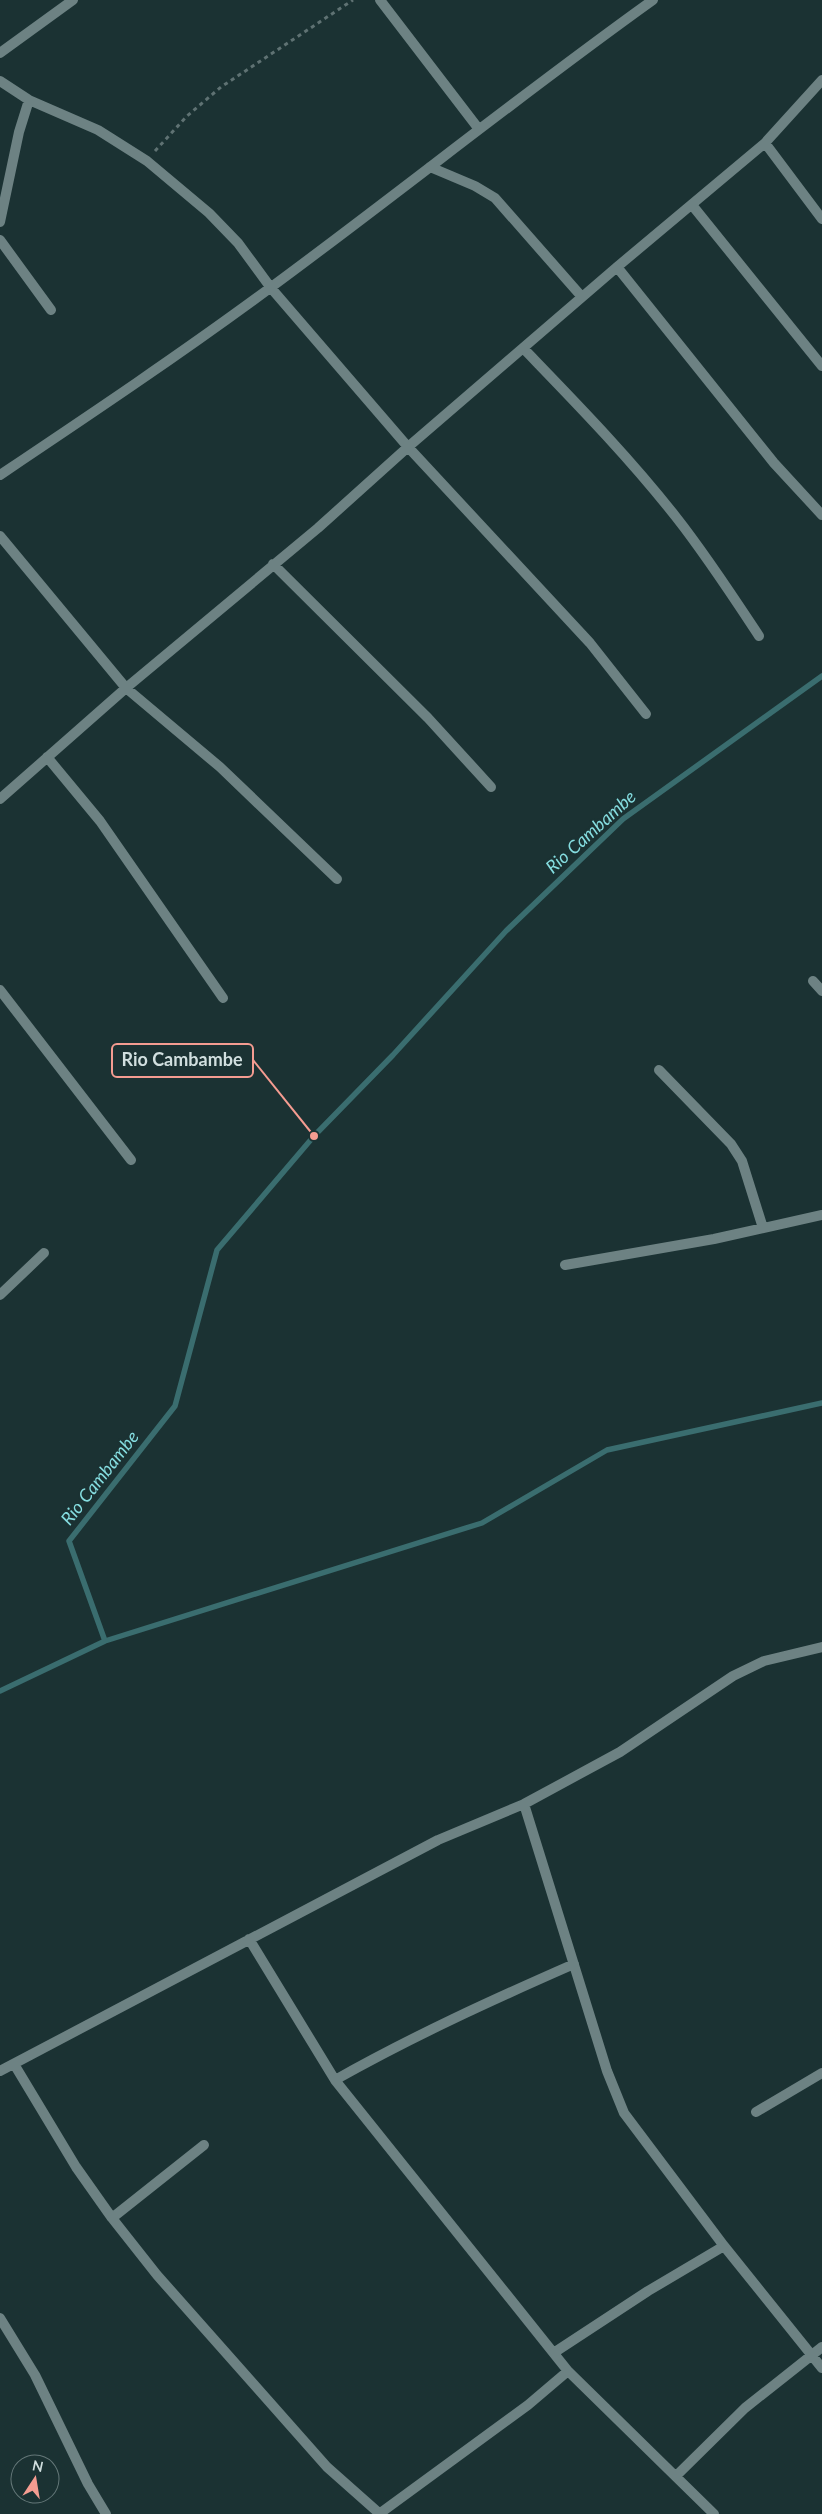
<svg xmlns="http://www.w3.org/2000/svg" width="822" height="2514" viewBox="0 0 822 2514" font-family="Lato,sans-serif">
  <rect width="100%" height="100%" fill="#1b3233"/>
  <g fill="none" stroke-linecap="round" stroke-linejoin="round">
    <path stroke="#3a6d6f" stroke-width="5.5" d="M105 1641 482 1523 607 1450 822 1403
      M0 1691 105 1641 69 1541 175 1406 217 1250 314 1136 393 1055 506 931 623 819 822 676"/>
    <path stroke="#5f7273" stroke-width="3" stroke-dasharray="4 4" stroke-linecap="butt" d="M155 151 187 116 221 87 353 0"/>
    <path stroke="#6d8283" stroke-width="10" d="M380 0 478 128
      M0 53 73 0
      M0 81 29 100 98 130 147 161 209 213 238 243 271 288 408 447 590 643 646 714
      M765 143 822 219
      M430 167 475 186 495 198 582 297
      M692 205 822 366
      M0 222 19 132 29 100
      M0 240 51 310
      M617 267 774 463 822 515
      M524 349C576 403 629 457 676 517 706 555 732 595 759 636
      M0 475C91 414 182 353 270 288 399 193 523 93 653 0
      M0 536 126 688 220 767 337 879
      M273 564 428 718 491 787
      M47 757 100 821 223 998
      M0 799 126 688 318 528 408 447 617 267 765 143 822 80
      M813 981 822 991
      M0 990 131 1160
      M659 1070 731 1144 742 1161 763 1228
      M565 1265 714 1239 822 1215
      M0 1295 44 1253
      M524 1804 607 2071 624 2113 724 2246 822 2368
      M249 1939 335 2080 568 2371 714 2514
      M14 2064 76 2167 112 2218 157 2275 327 2467 380 2514
      M0 2071 438 1840 524 1804 620 1752 733 1676 764 1661 822 1647
      M335 2080C413 2036 492 2000 574 1964
      M756 2112 822 2073
      M112 2218 204 2145
      M0 2318 35 2375 88 2484 106 2514
      M555 2352 648 2291 724 2246
      M676 2476 745 2408 822 2347
      M379 2514 528 2405 568 2371"/>
  </g>
  <g text-anchor="middle" stroke-width="4" stroke-linejoin="round" paint-order="stroke">
    <g font-size="18" font-style="italic" fill="#85dde0" stroke="#1b3233">
      <text transform="translate(591 832) rotate(-42)" y="6">Rio Cambambe</text>
      <text transform="translate(100 1478) rotate(-52)" y="6">Rio Cambambe</text>
    </g>
  </g>
  <path fill="none" stroke="#f59c91" stroke-width="2" d="M314 1136L253 1060"/>
  <circle fill="#f59c91" stroke="#1b3233" stroke-width="2" cx="314" cy="1136" r="5"/>
  <rect fill="#1b3233" stroke="#f59c91" stroke-width="2" x="112" y="1044" width="141" height="33" rx="5"/>
  <g font-size="18" text-anchor="middle" font-weight="bold" fill="#d1dfdf">
    <text x="182" y="1066">Rio Cambambe</text>
  </g>
  <g transform="translate(35 2479) rotate(12)"><circle r="24" fill="#1b3233" stroke="#647778"/>
  <path d="M0-4L9 19L0 12L-9 19Z" fill="#f59c91"/>
  <text y="-8" font-size="14" font-weight="bold" text-anchor="middle" fill="#d1dfdf">N</text>
  </g>
</svg>
